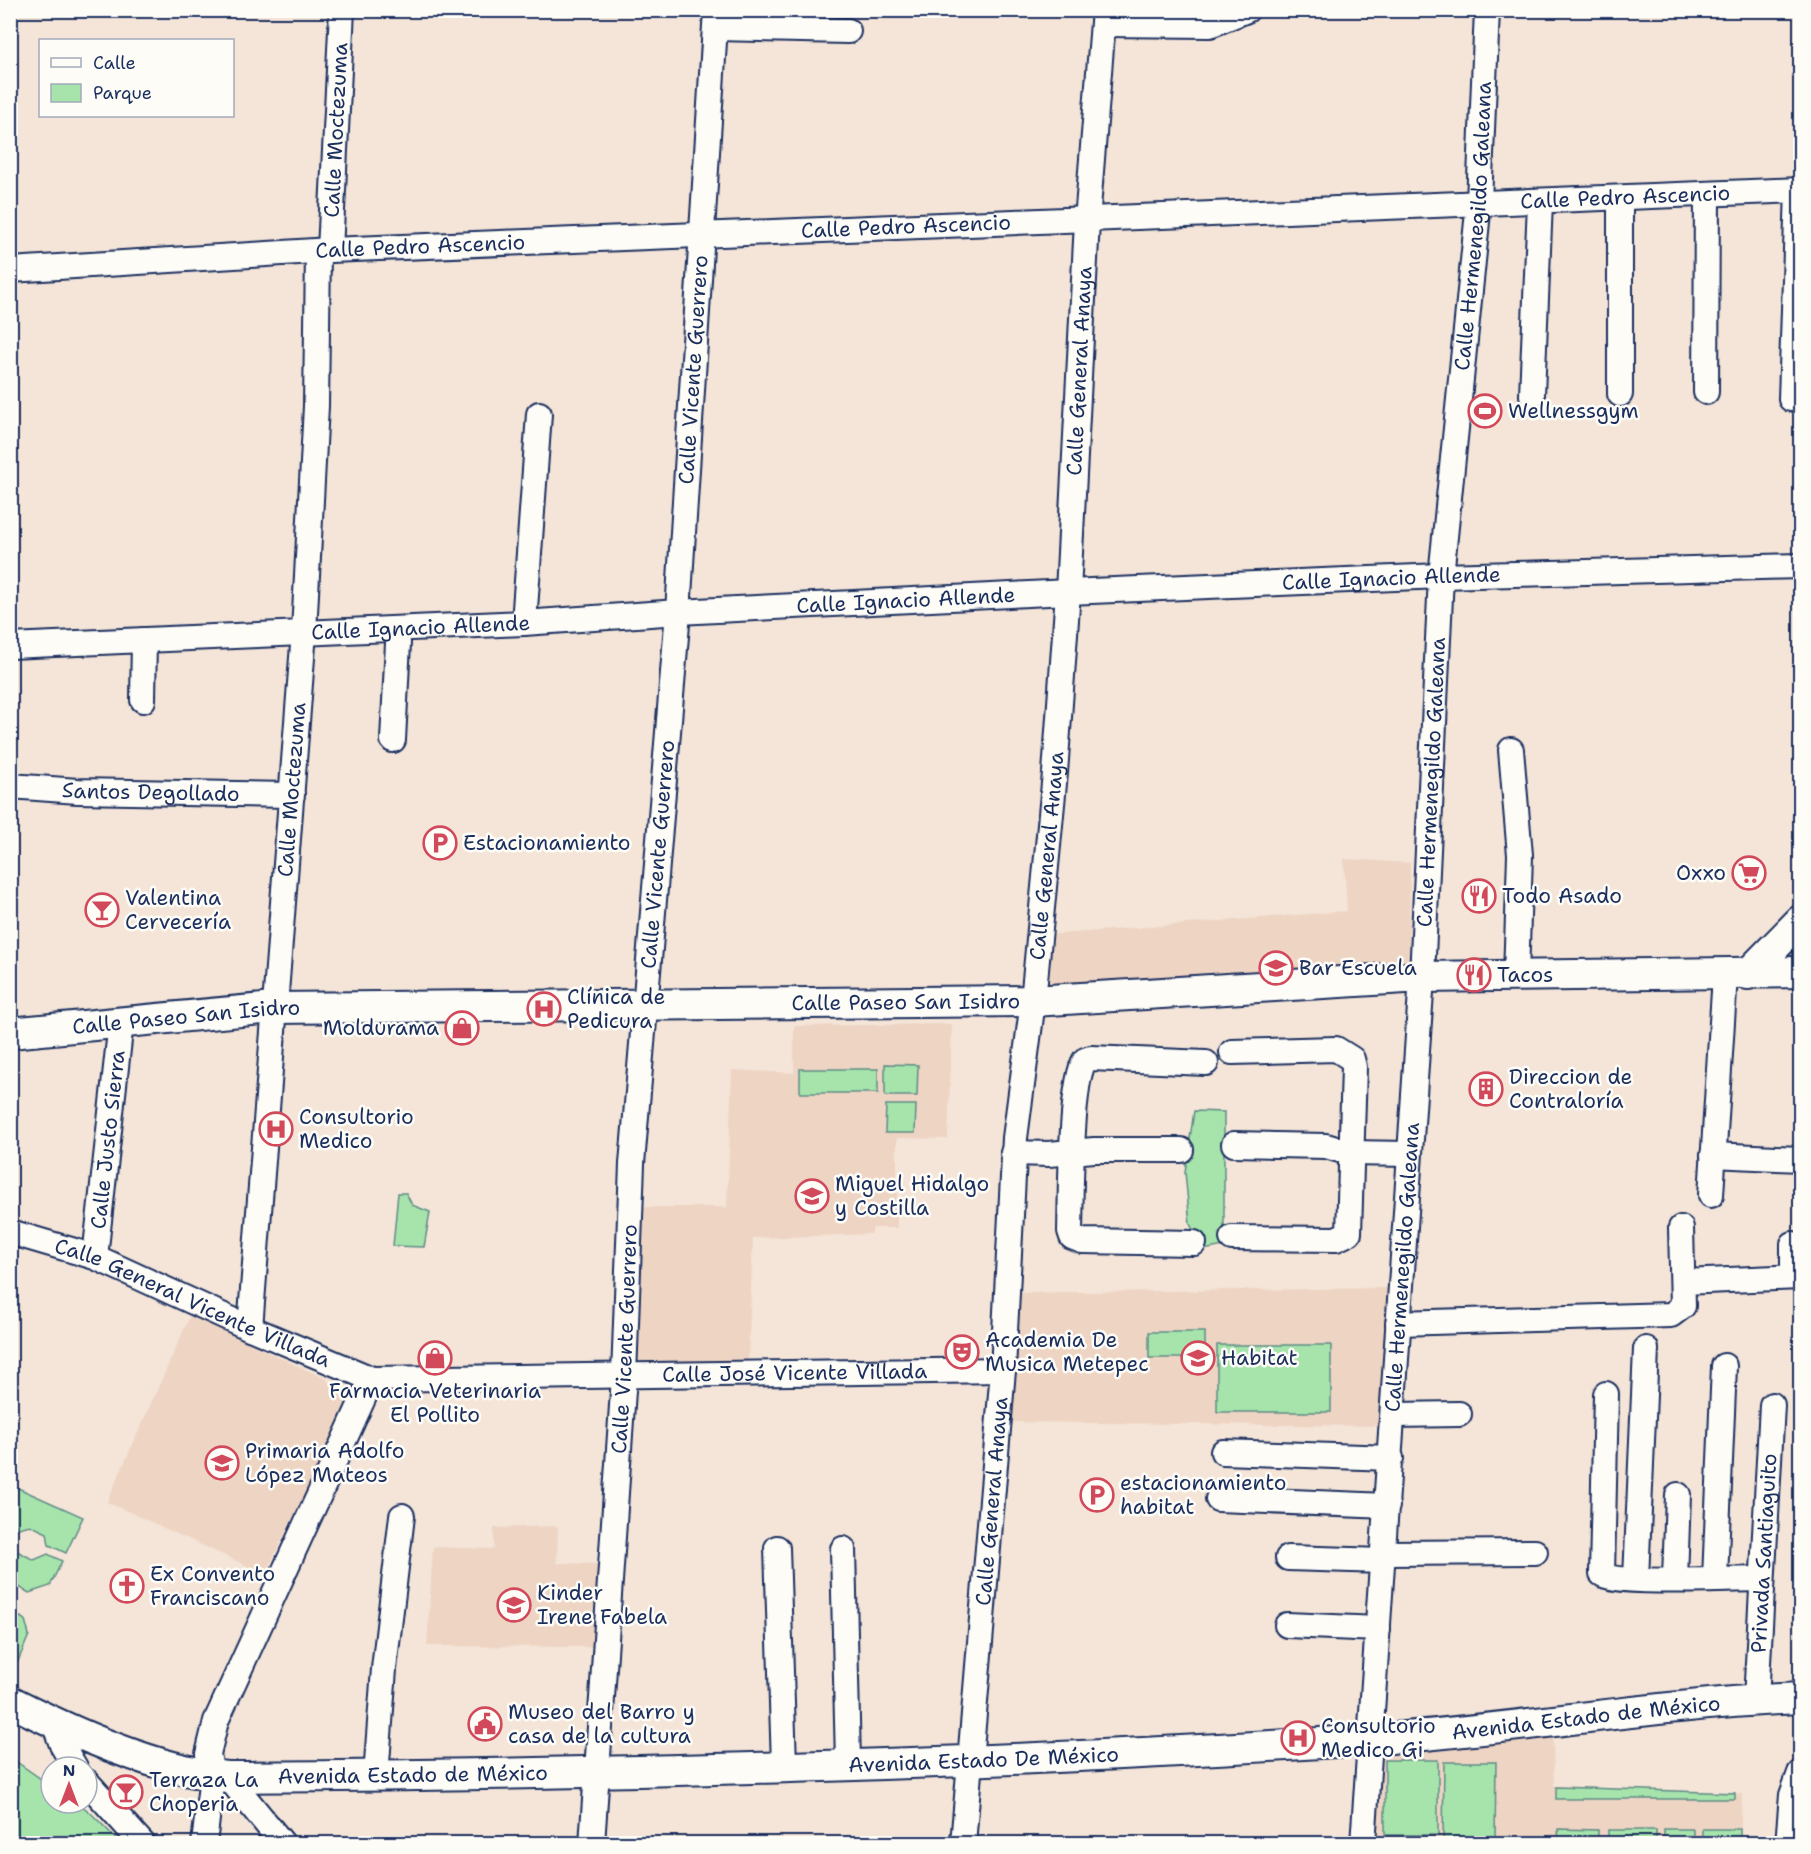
<svg xmlns="http://www.w3.org/2000/svg" width="1811" height="1854" viewBox="0 0 1811 1854" font-family="'Shantell Sans',sans-serif">
  <rect width="100%" height="100%" fill="#f4e5d8"/>
  <filter id="ink" filterUnits="userSpaceOnUse"><feTurbulence type="fractalNoise" baseFrequency=".0167" numOctaves="2"/><feDisplacementMap in="SourceGraphic" scale="12" xChannelSelector="R" yChannelSelector="G"/><feConvolveMatrix kernelMatrix="1 2 1 2 8 2 1 2 1" color-interpolation-filters="sRGB"/></filter>
  <g filter="url(#ink)">
    <path fill="#eed4c3" d="M1344 859 1410 863 1409 969 1044 991 1048 935 1347 911Z
      M952 1024 948 1139 897 1138V1228H872V1234L753 1238 748 1365 634 1364 640 1207H727L732 1070 794 1073V1026Z
      M1388 1288 1384 1426 1007 1422 1015 1293Z
      M190 1316 326 1379 349 1404 265 1574 107 1502Z
      M558 1526 557 1563 599 1564 597 1647 427 1646 433 1547 494 1549V1528Z
      M1553 1733 1554 1786 1742 1794 1740 1843 1375 1844 1380 1751Z"/>
    <path fill="#a6e4ac" stroke="#608a85" stroke-width="1.5" d="M885 1064 918 1065 917 1096H885Z
      M800 1069H878V1093H800Z
      M886 1105H916L915 1133H885Z
      M1194 1111 1224 1112V1246L1204 1250 1190 1224 1185 1172Z
      M398 1193H406L412 1205 430 1212 424 1247 393 1246Z
      M1149 1332H1205V1358H1149Z
      M1217 1345H1331V1412H1217Z
      M18 1488 83 1517 66 1553 49 1545 47 1533 30 1525 19 1528 11 1523V1490Z
      M11 1535 16 1538 17 1551 34 1560 48 1554 62 1561 50 1586 29 1593 11 1582Z
      M11 1611 25 1620 29 1635 16 1666 11 1663Z
      M11 1758 51 1786V1803C59 1803 68 1802 75 1803 89 1806 108 1834 122 1843H11Z
      M1385 1760H1438V1835H1385Z
      M1444 1762H1496L1495 1840 1443 1839Z
      M1556 1787 1735 1793V1799H1556Z
      M1558 1829 1598 1830V1843H1559Z
      M1664 1829H1693V1843H1664Z
      M1702 1829H1740V1843H1702Z
      M1608 1830H1656V1843H1608Z"/>
    <g fill="none" stroke-linecap="round" stroke-linejoin="round">
      <g stroke="#1b2f5e" stroke-width="28">
        <g id="minor">
          <path d="M1103 24 1210 25 1247 10"/>
          <path d="M715 28 848 31"/>
          <path id="s1" d="M330 250 342 10"/>
          <path id="s2" d="M10 270 330 250 1800 190"/>
          <path d="M1706 392 1707 194"/>
          <path d="M1620 394V198"/>
          <path d="M1532 395 1540 202"/>
          <path d="M1791 399 1798 190"/>
          <path d="M524 623 539 414"/>
          <path id="s3" d="M10 646 524 623 678 612 1068 592 1441 576 1800 566"/>
          <path d="M143 700 144 640"/>
          <path d="M393 740 398 643"/>
          <path d="M1511 750 1520 855 1516 976"/>
          <path id="s4" d="M10 786 78 791 292 795"/>
          <path d="M1232 1052 1336 1049 1352 1059 1354 1067 1349 1233 1336 1239 1232 1238"/>
          <path d="M1234 1144 1326 1146 1350 1153 1408 1154"/>
          <path d="M1013 1153 1049 1154 1094 1150H1181"/>
          <path d="M1713 1155 1800 1159"/>
          <path d="M1711 1195 1725 975"/>
          <path id="s5" d="M10 1232 95 1257 250 1328 372 1379 1003 1370"/>
          <path d="M1194 1243 1082 1241 1072 1237 1070 1231C1071 1198 1070 1083 1085 1060L1091 1058 1206 1063"/>
          <path id="s6" d="M95 1257 121 1022"/>
          <path d="M1793 1277V1244"/>
          <path d="M1683 1282 1800 1277"/>
          <path d="M1398 1323 1671 1315 1683 1306 1681 1228"/>
          <path id="s7" d="M250 1328 304 632 316 406 318 251"/>
          <path d="M1606 1394 1602 1574C1616 1585 1736 1579 1762 1579"/>
          <path d="M1394 1415 1459 1414"/>
          <path d="M1223 1452 1391 1458"/>
          <path d="M1218 1499 1387 1506"/>
          <path d="M777 1548 784 1765"/>
          <path d="M843 1549 848 1763"/>
          <path d="M1384 1553 1535 1552"/>
          <path d="M1288 1558 1383 1561"/>
          <path d="M1636 1579 1646 1349"/>
          <path d="M1675 1579 1678 1495"/>
          <path d="M1715 1579 1724 1366"/>
          <path d="M1287 1625 1378 1629"/>
          <path id="s8" d="M1756 1700 1772 1405"/>
          <path d="M54 1723 62 1745 75 1767"/>
          <path d="M376 1776 384 1669 402 1516"/>
          <path d="M228 1777 283 1844"/>
          <path d="M87 1782 143 1844"/>
          <path d="M204 1844 212 1776 208 1754 216 1721 372 1379"/>
          <path id="s9" d="M592 1844 624 1376 632 1164 678 612 716 10"/>
          <path id="s10" d="M963 1844 1003 1370 1015 1138 1033 1001 1055 773 1068 592 1087 221 1104 10"/>
          <path id="s11" d="M1363 1844 1422 977 1441 576 1479 202 1487 10"/>
          <path d="M1788 1844 1792 1795 1800 1773"/>
        </g>
      </g>
      <g stroke="#1b2f5e" stroke-width="34">
        <g id="major">
          <path d="M1748 974 1800 921"/>
          <path id="s12" d="M10 1033 273 1008 1033 1001 1422 977 1800 972"/>
          <path id="s13" d="M10 1701C73 1733 158 1771 228 1777 608 1774 988 1765 1367 1740 1512 1730 1656 1704 1800 1698"/>
        </g>
      </g>
      <use href="#minor" stroke="#fdfcf7" stroke-width="24"/>
      <use href="#major" stroke="#fdfcf7" stroke-width="30"/>
    </g>
  </g>
  <defs>
    <g id="stadium-ring" transform="scale(1.725)"><circle r="9.5" fill="#fdfcf7" stroke="#d1495b" stroke-width="1.5"/><path d="M0-5a6.5 5 0 1 0 0 10a6.5 5 0 1 0 0-10ZM-3.5-1.8h7v3.6h-7Z" fill="#d1495b"/></g>
    <g id="parking-ring" transform="scale(1.725)"><circle r="9.5" fill="#fdfcf7" stroke="#d1495b" stroke-width="1.5"/><path d="M-3.5-5.5H1a3.5 3.5 0 0 1 0 7H-1V5.5H-3.5ZM-1-3.4V-.6H.8a1.4 1.4 0 0 0 0-2.8Z" fill="#d1495b"/></g>
    <g id="supermarket-ring" transform="scale(1.725)"><circle r="9.5" fill="#fdfcf7" stroke="#d1495b" stroke-width="1.5"/><path d="M-6-5.5h2.5l.6 2H6L4.5 2H-2.5L-4.4-4H-6ZM-1.5 3.2a1.3 1.3 0 1 0 .1 0ZM3 3.2a1.3 1.3 0 1 0 .1 0Z" fill="#d1495b"/></g>
    <g id="restaurant-ring" transform="scale(1.725)"><circle r="9.5" fill="#fdfcf7" stroke="#d1495b" stroke-width="1.5"/><path d="M-5-6h1v4h1v-4h1v4h1v-4h1v5L-1.5 .5V6h-2V.5L-5-1ZM5-6V6H3V1.5H1.5Q1.5-4 5-6Z" fill="#d1495b"/></g>
    <g id="bar-ring" transform="scale(1.725)"><circle r="9.5" fill="#fdfcf7" stroke="#d1495b" stroke-width="1.5"/><path d="M-6-5H6L.8 .8V4.5H3.5V6h-7V4.5H-.8V.8Z" fill="#d1495b"/></g>
    <g id="university-ring" transform="scale(1.725)"><circle r="9.5" fill="#fdfcf7" stroke="#d1495b" stroke-width="1.5"/><path d="M0-5L7-2L0 1L-7-2ZM-4 1L0 2.5L4 1V4Q0 6-4 4Z" fill="#d1495b"/></g>
    <g id="hospital-ring" transform="scale(1.725)"><circle r="9.5" fill="#fdfcf7" stroke="#d1495b" stroke-width="1.5"/><path d="M-5-5h3v3.5h4V-5h3V5h-3V1.5h-4V5h-3Z" fill="#d1495b"/></g>
    <g id="shop-ring" transform="scale(1.725)"><circle r="9.5" fill="#fdfcf7" stroke="#d1495b" stroke-width="1.5"/><path d="M-5-2.5h2.3a2.7 3.5 0 0 1 5.4 0H5L5.5 6h-11ZM-1.5-2.5h3a1.5 2.3 0 0 0-3 0Z" fill="#d1495b"/></g>
    <g id="building-ring" transform="scale(1.725)"><circle r="9.5" fill="#fdfcf7" stroke="#d1495b" stroke-width="1.5"/><path d="M-4-6H4V6H1V3H-1V6H-4ZM-2.5-4.3h1.7v1.8h-1.7ZM.8-4.3h1.7v1.8H.8ZM-2.5-1h1.7V.8h-1.7ZM.8-1h1.7V.8H.8Z" fill="#d1495b"/></g>
    <g id="school-ring" transform="scale(1.725)"><circle r="9.5" fill="#fdfcf7" stroke="#d1495b" stroke-width="1.5"/><path d="M0-5L7-2L0 1L-7-2ZM-4 1L0 2.5L4 1V4Q0 6-4 4Z" fill="#d1495b"/></g>
    <g id="theatre-ring" transform="scale(1.725)"><circle r="9.5" fill="#fdfcf7" stroke="#d1495b" stroke-width="1.5"/><path d="M-5-5.5Q0-4 5-5.5V0Q5 5 0 6Q-5 5-5 0ZM-3.3-2.5H-1v1.5H-3.3ZM1-2.5H3.3v1.5H1ZM-2.8 1Q0 5.5 2.8 1Z" fill="#d1495b"/></g>
    <g id="church-ring" transform="scale(1.725)"><circle r="9.5" fill="#fdfcf7" stroke="#d1495b" stroke-width="1.5"/><path d="M-1.2-6h2.4v3.5h3.3v2.4h-3.3V6h-2.4V-.1h-3.3v-2.4h3.3Z" fill="#d1495b"/></g>
    <g id="civic-ring" transform="scale(1.725)"><circle r="9.5" fill="#fdfcf7" stroke="#d1495b" stroke-width="1.5"/><path d="M-.6-6.5H3V-4.5H.6V-3L4-1V1h2V6H-6V1h2V-1L-.6-3ZM-1.2 2.5V6h2.4V2.5Z" fill="#d1495b"/></g>
  </defs>
  <g fill-rule="evenodd">
    <use href="#stadium-ring" x="1485" y="411"/>
    <use href="#parking-ring" x="440" y="843"/>
    <use href="#supermarket-ring" x="1749" y="873"/>
    <use href="#restaurant-ring" x="1479" y="896"/>
    <use href="#bar-ring" x="102" y="910"/>
    <use href="#university-ring" x="1276" y="968"/>
    <use href="#restaurant-ring" x="1474" y="975"/>
    <use href="#hospital-ring" x="544" y="1009"/>
    <use href="#shop-ring" x="462" y="1028"/>
    <use href="#building-ring" x="1486" y="1089"/>
    <use href="#hospital-ring" x="276" y="1129"/>
    <use href="#school-ring" x="812" y="1196"/>
    <use href="#theatre-ring" x="962" y="1352"/>
    <use href="#shop-ring" x="435" y="1358"/>
    <use href="#school-ring" x="1198" y="1358"/>
    <use href="#school-ring" x="222" y="1463"/>
    <use href="#parking-ring" x="1097" y="1495"/>
    <use href="#church-ring" x="127" y="1586"/>
    <use href="#school-ring" x="514" y="1605"/>
    <use href="#civic-ring" x="485" y="1724"/>
    <use href="#hospital-ring" x="1298" y="1738"/>
    <use href="#bar-ring" x="126" y="1792"/>
  </g>
  <g text-anchor="middle" stroke-width="5" stroke-linejoin="round" paint-order="stroke">
    <g font-size="21" fill="#1b2f5e" stroke="#fdfcf7">
      <text dy="7" stroke="none"><textPath href="#s1" startOffset="120">Calle Moctezuma</textPath></text>
      <text dy="7" stroke="none"><textPath href="#s2" startOffset="1617">Calle Pedro Ascencio</textPath></text>
      <text dy="7" stroke="none"><textPath href="#s11" startOffset="1622">Calle Hermenegildo Galeana</textPath></text>
      <text dy="7" stroke="none"><textPath href="#s2" startOffset="897">Calle Pedro Ascencio</textPath></text>
      <text dy="7" stroke="none"><textPath href="#s2" startOffset="411">Calle Pedro Ascencio</textPath></text>
      <text dy="7" stroke="none"><textPath href="#s9" startOffset="1478">Calle Vicente Guerrero</textPath></text>
      <text dy="7" stroke="none"><textPath href="#s10" startOffset="1478">Calle General Anaya</textPath></text>
      <text dy="7" stroke="none"><textPath href="#s3" startOffset="1383">Calle Ignacio Allende</textPath></text>
      <text dy="7" stroke="none"><textPath href="#s3" startOffset="897">Calle Ignacio Allende</textPath></text>
      <text dy="7" stroke="none"><textPath href="#s3" startOffset="411">Calle Ignacio Allende</textPath></text>
      <text dy="7" stroke="none"><textPath href="#s11" startOffset="1064">Calle Hermenegildo Galeana</textPath></text>
      <text dy="7" stroke="none"><textPath href="#s7" startOffset="540">Calle Moctezuma</textPath></text>
      <text dy="7" stroke="none"><textPath href="#s4" startOffset="141">Santos Degollado</textPath></text>
      <text dy="7" stroke="none"><textPath href="#s9" startOffset="992">Calle Vicente Guerrero</textPath></text>
      <text dy="7" stroke="none"><textPath href="#s10" startOffset="992">Calle General Anaya</textPath></text>
      <text dy="7" stroke="none"><textPath href="#s12" startOffset="897">Calle Paseo San Isidro</textPath></text>
      <text dy="7" stroke="none"><textPath href="#s12" startOffset="177">Calle Paseo San Isidro</textPath></text>
      <text dy="7" stroke="none"><textPath href="#s6" startOffset="118">Calle Justo Sierra</textPath></text>
      <text dy="7" stroke="none"><textPath href="#s11" startOffset="578">Calle Hermenegildo Galeana</textPath></text>
      <text dy="7" stroke="none"><textPath href="#s5" startOffset="196">Calle General Vicente Villada</textPath></text>
      <text dy="7" stroke="none"><textPath href="#s9" startOffset="506">Calle Vicente Guerrero</textPath></text>
      <text dy="7" stroke="none"><textPath href="#s5" startOffset="814">Calle José Vicente Villada</textPath></text>
      <text dy="7" stroke="none"><textPath href="#s10" startOffset="344">Calle General Anaya</textPath></text>
      <text dy="7" stroke="none"><textPath href="#s8" startOffset="147">Privada Santiaguito</textPath></text>
      <text dy="7" stroke="none"><textPath href="#s13" startOffset="1592">Avenida Estado de México</textPath></text>
      <text dy="7" stroke="none"><textPath href="#s13" startOffset="988">Avenida Estado De México</textPath></text>
      <text dy="7" stroke="none"><textPath href="#s13" startOffset="417">Avenida Estado de México</textPath></text>
    </g>
    <g font-size="21" fill="#1b2f5e" stroke="#fdfcf7" text-anchor="start">
      <text x="1508" y="418">Wellnessgym</text>
      <text x="463" y="850">Estacionamiento</text>
      <text x="1726" y="880" text-anchor="end">Oxxo</text>
      <text x="1502" y="903">Todo Asado</text>
      <text x="125" y="905">Valentina<tspan x="125" dy="24">Cervecería</tspan></text>
      <text x="1299" y="975">Bar Escuela</text>
      <text x="1497" y="982">Tacos</text>
      <text x="567" y="1004">Clínica de<tspan x="567" dy="24">Pedicura</tspan></text>
      <text x="439" y="1035" text-anchor="end">Moldurama</text>
      <text x="1509" y="1084">Direccion de<tspan x="1509" dy="24">Contraloría</tspan></text>
      <text x="299" y="1124">Consultorio<tspan x="299" dy="24">Medico</tspan></text>
      <text x="835" y="1191">Miguel Hidalgo<tspan x="835" dy="24">y Costilla</tspan></text>
      <text x="985" y="1347">Academia De<tspan x="985" dy="24">Musica Metepec</tspan></text>
      <text x="1221" y="1365">Habitat</text>
      <text x="435" y="1398" text-anchor="middle">Farmacia Veterinaria<tspan x="435" dy="24">El Pollito</tspan></text>
      <text x="245" y="1458">Primaria Adolfo<tspan x="245" dy="24">López Mateos</tspan></text>
      <text x="1120" y="1490">estacionamiento<tspan x="1120" dy="24">habitat</tspan></text>
      <text x="150" y="1581">Ex Convento<tspan x="150" dy="24">Franciscano</tspan></text>
      <text x="537" y="1600">Kinder<tspan x="537" dy="24">Irene Fabela</tspan></text>
      <text x="508" y="1719">Museo del Barro y<tspan x="508" dy="24">casa de la cultura</tspan></text>
      <text x="1321" y="1733">Consultorio<tspan x="1321" dy="24">Medico Gi</tspan></text>
      <text x="149" y="1787">Terraza La<tspan x="149" dy="24">Choperia</tspan></text>
    </g>
  </g>
  <rect width="1811" height="1854" fill="none" stroke="#fdfcf7" stroke-width="36"/>
  <rect x="18" y="18" width="1775" height="1818" fill="none" stroke="#1b2f5e" stroke-width="2" filter="url(#ink)"/>
  <rect x="39" y="39" width="195" height="78" fill="#fdfcf7" stroke="#a3aaba" stroke-width="1.5"/>
  <rect x="51" y="58" width="30" height="9" fill="#fdfcf7" stroke="#a3aaba" stroke-width="1.5"/>
  <text x="93" y="69" font-size="18" fill="#1b2f5e">Calle</text>
  <rect x="51" y="84" width="30" height="18" fill="#a6e4ac" stroke="#a3aaba" stroke-width="1.5"/>
  <text x="93" y="99" font-size="18" fill="#1b2f5e">Parque</text>
  <g transform="translate(69 1785)"><circle r="28" fill="#fdfcf7" stroke="#a3aaba" stroke-width="1.5"/>
  <path d="M0-4.5L10 22L0 15L-10 22Z" fill="#d1495b"/>
  <text y="-9" font-size="16" font-weight="bold" text-anchor="middle" fill="#1b2f5e">N</text>
  </g>
</svg>
